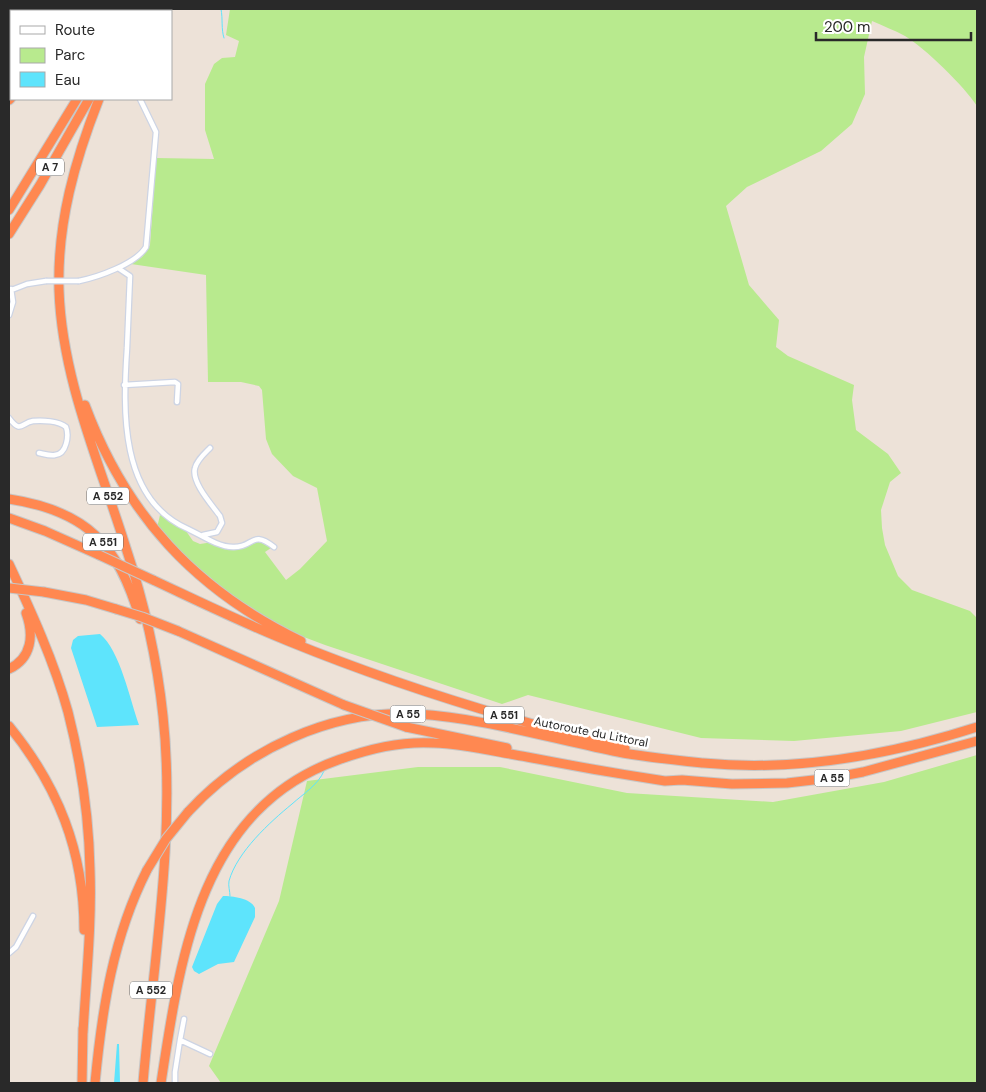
<svg xmlns="http://www.w3.org/2000/svg" width="986" height="1092" viewBox="0 0 986 1092" font-family="'DM Sans',sans-serif">
  <rect width="100%" height="100%" fill="#ede2d8"/>
  <path fill="#b8ea8e" d="M230 9H977V106C965 87 924 47 905 36 894 30 883 26 872 21L864 57 865 94 852 124 821 151 747 187 726 206 749 285 779 320 776 347 788 356 854 385 852 400 856 430 888 454 901 473 890 482 881 510 882 528 885 545 898 576 912 590 970 611 977 618V712L901 731 794 741 701 738 528 695 502 704 325 645 288 631 230 594 188 559 157 528 160 515 186 531 193 541 200 544 213 542 228 548 260 540 266 543 271 548 265 552 286 580 300 569 327 541 317 488 293 476 272 454 266 439 262 390 259 386 241 382H208L206 275 131 264 142 257 150 245 156 158 214 159 205 130V84L214 64 222 58 235 57 239 41 226 35Z
    M977 755V1083H221L209 1066 279 901 307 781 418 767H500L627 793 773 802 884 782Z"/>
  <path fill="#5ee4fc" d="M100 634C120 650 130 700 139 725L97 727 71 648 73 640 78 636Z
    M223 896C232 896 251 898 255 908 255 909 255 915 255 917L234 962 218 964 199 974 194 971 192 967 217 904Z
    M117 1044H119L120 1083H114Z"/>
  <g fill="none" stroke-linecap="round" stroke-linejoin="round">
    <path stroke="#5ee4fc" stroke-width="1" d="M221 9C223 19 221 29 224 38
      M230 896C230 891 228 886 229 881 237 852 270 822 292 804 303 794 318 785 324 771"/>
    <g stroke="#cdd4e4" stroke-width="7">
      <path id="street" d="M158 11 159 9
        M118 268 130 276C129 300 128 324 127 348 123 410 119 499 188 529 201 535 218 547 233 547 254 548 251 529 274 547
        M79 281C98 277 136 264 146 247L156 132 140 99
        M9 291 27 284 46 281
        M9 315 13 302 11 289
        M124 385 175 382 178 384 177 402
        M9 418C21 434 21 423 33 421 42 420 59 421 66 427 69 435 67 454 55 455 50 456 44 454 39 453
        M203 535 217 532 222 523 220 516C212 505 191 482 195 468 197 460 204 454 210 448
        M9 953 16 947 33 916
        M184 1019 180 1040 210 1054
        M175 1083V1072L180 1040"/>
    </g>
    <g stroke="#c7c7c7" stroke-width="11">
      <path id="highway" d="M98 11 100 9
        M123 11 124 9
        M135 11 136 9
        M99 99C75 160 57 223 59 290 62 380 100 464 126 548 144 602 157 659 163 716 176 836 153 963 143 1083
        M9 100 11 98
        M9 210 77 99
        M9 234 40 185 89 99
        M85 405C126 515 195 590 301 641
        M9 499C88 511 118 545 140 619
        M9 518 45 531 99 555
        M9 564C31 611 54 661 68 712 81 763 89 817 90 870 92 924 86 979 83 1033
        M153 580C198 601 243 623 288 641 396 685 513 721 625 748
        M44 592 86 600 116 609
        M178 631 344 705
        M9 669C32 658 34 635 26 613
        M9 726C58 786 84 851 84 930
        M406 727 507 748
        M188 812C245 750 331 709 417 714 483 718 548 738 613 751 642 757 673 760 703 763 795 772 890 755 977 727
        M82 1083 83 1028
        M95 1083C102 1009 113 937 147 870
        M161 1083C180 958 200 809 338 760 369 749 400 741 434 743 465 744 496 752 527 757 573 766 619 774 665 781L682 780 732 784 787 783 831 778 863 772 977 741"/>
    </g>
    <use href="#street" stroke="#fff" stroke-width="4.5"/>
    <use href="#highway" stroke="#ff8851" stroke-width="9"/>
    <g stroke="#cdd4e4" stroke-width="7" stroke-linecap="butt">
      <path id="street-bridge" d="M46 281H79"/>
    </g>
    <g stroke="#c7c7c7" stroke-width="11" stroke-linecap="butt">
      <path id="highway-bridge" d="M99 555 153 580
        M9 588 44 592
        M116 609 142 617 178 631
        M344 705 406 727
        M147 870 166 839 188 812"/>
    </g>
    <use href="#street-bridge" stroke="#fff" stroke-width="4.5"/>
    <use href="#highway-bridge" stroke="#ff8851" stroke-width="9"/>
  </g>
  <g text-anchor="middle" stroke-width="5" stroke-linejoin="round" paint-order="stroke">
    <g fill="#fff" stroke="#696969" stroke-width="1">
      <rect x="36" y="158.5" width="28" height="17" rx="4"/>
      <rect x="87" y="487.5" width="42" height="17" rx="4"/>
      <rect x="83" y="533.5" width="40" height="17" rx="4"/>
      <rect x="390.5" y="705.5" width="35" height="17" rx="4"/>
      <rect x="484" y="706.5" width="40" height="17" rx="4"/>
      <rect x="814.5" y="769.5" width="35" height="17" rx="4"/>
      <rect x="130" y="981.5" width="42" height="17" rx="4"/>
    </g>
    <g font-size="11" font-weight="bold" fill="#292929">
      <text x="50" y="171">A 7</text>
      <text x="108" y="500">A 552</text>
      <text x="103" y="546">A 551</text>
      <text x="408" y="718">A 55</text>
      <text x="504" y="719">A 551</text>
      <text x="832" y="782">A 55</text>
      <text x="151" y="994">A 552</text>
    </g>
    <g font-size="12" fill="#292929" stroke="#fff">
      <text transform="translate(591 732) rotate(11)" y="4">Autoroute du Littoral</text>
    </g>
  </g>
  <rect width="986" height="1092" fill="none" stroke="#292929" stroke-width="20"/>
  <rect x="10" y="10" width="162" height="90" fill="#ffffff" stroke="#a9a9a9"/>
  <rect x="20" y="26" width="25" height="8" fill="#ffffff" stroke="#a9a9a9"/>
  <text x="55" y="35" font-size="15" fill="#292929">Route</text>
  <rect x="20" y="48" width="25" height="15" fill="#b8ea8e" stroke="#a9a9a9"/>
  <text x="55" y="60" font-size="15" fill="#292929">Parc</text>
  <rect x="20" y="72" width="25" height="15" fill="#5ee4fc" stroke="#a9a9a9"/>
  <text x="55" y="85" font-size="15" fill="#292929">Eau</text>
  <path d="M816 32v8h155v-8" fill="none" stroke="#292929" stroke-width="2.5"/>
  <text x="824" y="32" font-size="15" fill="#292929" stroke="#ffffff" stroke-width="4" paint-order="stroke">200 m</text>
</svg>
